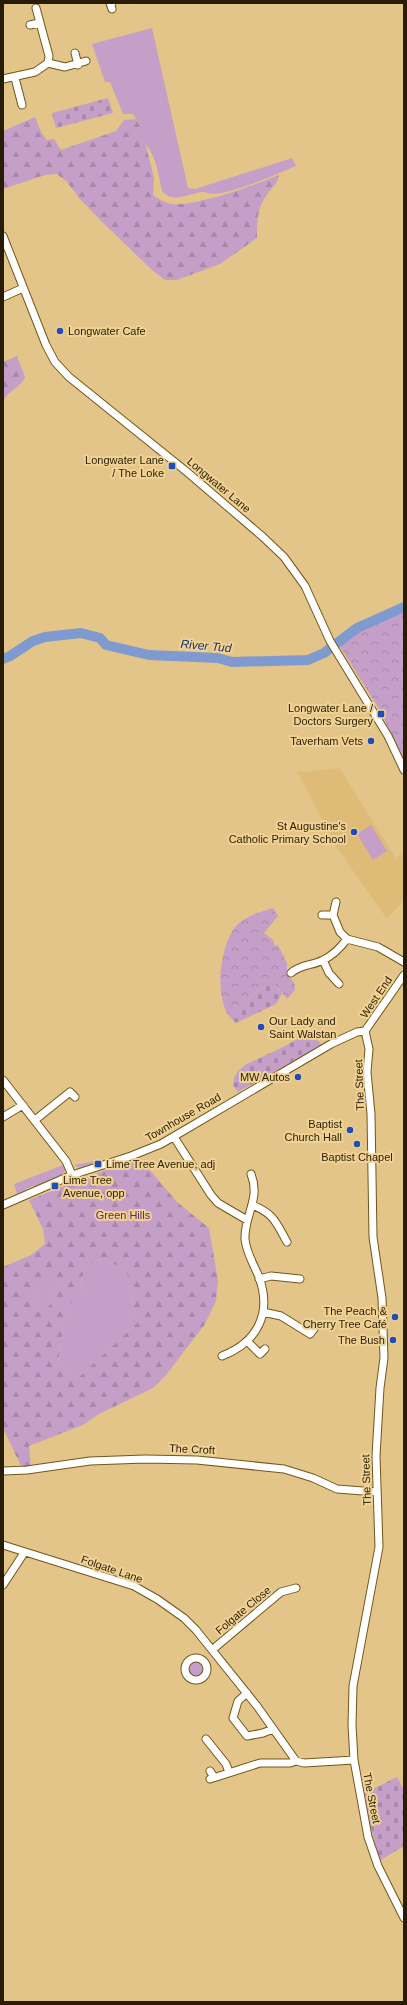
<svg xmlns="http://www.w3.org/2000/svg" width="407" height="2005" viewBox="0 0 407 2005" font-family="Helvetica,sans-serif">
  <defs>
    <pattern id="forest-firs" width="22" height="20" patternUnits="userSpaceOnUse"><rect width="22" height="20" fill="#c59fc8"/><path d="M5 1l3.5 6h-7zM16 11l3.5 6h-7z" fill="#a988aa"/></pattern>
    <pattern id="cemetery-stones" width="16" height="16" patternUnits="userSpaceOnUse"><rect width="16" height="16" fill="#c59fc8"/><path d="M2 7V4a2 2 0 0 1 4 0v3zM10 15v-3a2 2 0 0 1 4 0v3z" fill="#a988aa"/></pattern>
    <pattern id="park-crowns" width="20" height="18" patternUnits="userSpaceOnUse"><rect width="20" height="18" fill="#c59fc8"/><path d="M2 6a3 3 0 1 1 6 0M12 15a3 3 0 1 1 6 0" fill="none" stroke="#a988aa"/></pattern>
  </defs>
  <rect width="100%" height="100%" fill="#e4c589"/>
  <path fill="#debb77" d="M339 768 396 858 404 851V900L387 919 335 845 297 771 307 772Z"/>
  <path fill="#c59fc8" d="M152 28 188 188 195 189 292 158 296 166C275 175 236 192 214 194 210 194 206 192 202 192 188 194 173 204 162 191 158 173 155 146 137 138L135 132 140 126 133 114H123L110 82H105L92 44Z
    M371 825 387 851 373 860 357 834Z
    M113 1158 116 1159 80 1168 74 1165Z
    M63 1165 66 1169 61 1176 36 1187 32 1186 17 1194 14 1184Z
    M101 1259 126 1269 137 1323 78 1378 58 1364 66 1304 79 1300 84 1267Z
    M57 1277 59 1283 50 1305 39 1311 33 1295 38 1287Z
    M187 1669a9 9 0 1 1 18 0a9 9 0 1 1-18 0Z"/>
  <path fill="url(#forest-firs)" fill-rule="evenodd" d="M35 117 42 134 47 140 54 139 61 150 116 131 124 120 136 119 140 126 135 132 137 138 145 142 154 178 153 195C159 199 165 203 172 204 197 206 255 185 279 175 277 185 271 188 266 196 257 208 257 223 257 238L220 264 177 280H165L152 270 101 221 80 199 67 182 57 174 45 175 3 189V131Z
    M17 356 25 377C21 388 6 391 3 403V362Z
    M134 1159 144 1163 177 1202 209 1228 218 1280 216 1301 205 1324 167 1374 153 1388 99 1414 83 1425 29 1446 31 1468 21 1466 3 1428V1267L31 1255 45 1244 43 1229 29 1200ZM101 1259 126 1269 137 1323 78 1378 58 1364 66 1305 79 1300 84 1267ZM57 1278 59 1283 50 1305 39 1311 33 1295 38 1287Z"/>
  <path fill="url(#cemetery-stones)" d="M108 98 113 113 56 128 52 113Z
    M271 980 282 994 276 1004 236 1023 229 1016Z
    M310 1032 322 1045 238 1092 233 1086 234 1078 238 1071 245 1065 283 1047Z
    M397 1777 404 1790V1846L379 1861 363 1794Z"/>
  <path fill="url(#park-crowns)" d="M404 611V759L379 709 339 645C359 629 380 619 404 611Z
    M273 908 278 916 264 933 273 940 275 946 278 945 287 963V971L291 976 290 977 295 985V990L287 999 271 980 229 1016C214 995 220 944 237 925 247 915 260 912 273 908Z"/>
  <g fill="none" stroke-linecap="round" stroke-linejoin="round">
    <path stroke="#7f9acf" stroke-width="10" d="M3 659 10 656 33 641 45 637 81 633 100 638 106 645 149 655 218 658 232 662 308 660 324 653 357 628 404 607"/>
    <g stroke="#725618" stroke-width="9">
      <path id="minor" d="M112 9 110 3H112
        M30 25 39 23
        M75 53 78 65
        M48 63 65 67 86 61
        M15 78 22 105
        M3 79 35 72 48 63 49 56 36 8
        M3 236 46 345 55 362 69 377 187 472 263 537 284 557 305 586 330 641 388 736 404 770
        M3 297 23 288
        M336 902 333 915 340 932 347 939 378 947 404 962
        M322 915H333
        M323 960 329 973 339 984
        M291 973C301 964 312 966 323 960 332 956 341 947 347 939
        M365 1031 369 1049 367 1072 371 1114 373 1237 382 1298 384 1358 380 1388 376 1456 379 1547 353 1686 352 1725 354 1760 368 1837 378 1866 404 1918
        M365 1031 404 975
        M3 1080 66 1161 72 1175
        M3 1117 23 1105
        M35 1120 70 1092 75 1097
        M174 1137 211 1195 218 1203 247 1220
        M3 1205 72 1175 131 1156 161 1144 331 1044 357 1032 365 1031
        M252 1205C275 1214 276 1223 287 1242
        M259 1279 271 1276 300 1279
        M263 1312 281 1316 310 1334 314 1329
        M247 1341 260 1354 265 1349
        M222 1356C258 1342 272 1313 259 1277 254 1265 246 1252 245 1239 244 1215 261 1199 251 1174
        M3 1471 27 1470 90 1461 145 1459 197 1460 284 1469 313 1478 337 1489 376 1492
        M3 1545 134 1586 157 1599 184 1618 196 1630 257 1706 296 1761 304 1763 354 1760
        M3 1585 24 1553
        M212 1650 281 1592 296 1588
        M185 1669a11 11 0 1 1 22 0a11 11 0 1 1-22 0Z
        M247 1693 238 1701 233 1718 247 1736 263 1733 273 1729
        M206 1739 226 1764 229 1772
        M210 1771 214 1777
        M210 1779 260 1763H290L296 1761"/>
    </g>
    <use href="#minor" stroke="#fff" stroke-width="7"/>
  </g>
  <g fill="#1e4cb9" stroke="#f1d295" stroke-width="1.5">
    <circle cx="60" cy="331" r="4"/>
    <rect x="168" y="462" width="8" height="8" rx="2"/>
    <rect x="377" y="710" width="8" height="8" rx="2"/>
    <circle cx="371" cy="741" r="4"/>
    <circle cx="354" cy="832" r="4"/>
    <circle cx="261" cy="1027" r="4"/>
    <circle cx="298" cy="1077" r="4"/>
    <circle cx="350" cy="1130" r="4"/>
    <circle cx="357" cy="1144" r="4"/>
    <rect x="94" y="1160" width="8" height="8" rx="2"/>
    <rect x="51" y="1182" width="8" height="8" rx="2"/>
    <circle cx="395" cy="1317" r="4"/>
    <circle cx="393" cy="1340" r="4"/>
  </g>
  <g text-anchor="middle" stroke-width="4" stroke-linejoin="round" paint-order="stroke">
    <g font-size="11" fill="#281d04" stroke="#f1d295" text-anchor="end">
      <text x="68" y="335" text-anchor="start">Longwater Cafe</text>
      <text x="164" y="464">Longwater Lane<tspan x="164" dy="13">/ The Loke</tspan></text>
      <text x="373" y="712">Longwater Lane /<tspan x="373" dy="13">Doctors Surgery</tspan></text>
      <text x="363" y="745">Taverham Vets</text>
      <text x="346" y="830">St Augustine's<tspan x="346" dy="13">Catholic Primary School</tspan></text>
      <text x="269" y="1025" text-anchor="start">Our Lady and<tspan x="269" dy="13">Saint Walstan</tspan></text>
      <text x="290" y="1081">MW Autos</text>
      <text x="342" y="1128">Baptist<tspan x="342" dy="13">Church Hall</tspan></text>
      <text x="357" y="1161" text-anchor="middle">Baptist Chapel</text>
      <text x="106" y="1168" text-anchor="start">Lime Tree Avenue, adj</text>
      <text x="63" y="1184" text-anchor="start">Lime Tree<tspan x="63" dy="13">Avenue, opp</tspan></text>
      <text x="387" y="1315">The Peach &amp;<tspan x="387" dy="13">Cherry Tree Café</tspan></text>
      <text x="385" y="1344">The Bush</text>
    </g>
    <g font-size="11" fill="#281d04" stroke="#f1d295">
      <text transform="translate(219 485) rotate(40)" y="4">Longwater Lane</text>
      <text transform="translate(376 997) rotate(-56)" y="4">West End</text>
      <text transform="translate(359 1085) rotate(-92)" y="4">The Street</text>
      <text transform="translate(183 1117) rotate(-30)" y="4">Townhouse Road</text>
      <text transform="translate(192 1449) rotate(3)" y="4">The Croft</text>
      <text transform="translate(366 1480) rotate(-92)" y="4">The Street</text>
      <text transform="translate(112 1569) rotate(19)" y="4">Folgate Lane</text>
      <text transform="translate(243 1610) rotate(-40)" y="4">Folgate Close</text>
      <text transform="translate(372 1798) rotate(79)" y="4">The Street</text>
    </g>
    <g font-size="11" fill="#5a2560" stroke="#f1d295">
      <text x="123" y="1219">Green Hills</text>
    </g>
    <g font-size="12" font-style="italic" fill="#173372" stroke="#f1d295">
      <text transform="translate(206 646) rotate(5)" y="4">River Tud</text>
    </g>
  </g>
  <rect width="407" height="2005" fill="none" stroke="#281d04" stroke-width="8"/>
</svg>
